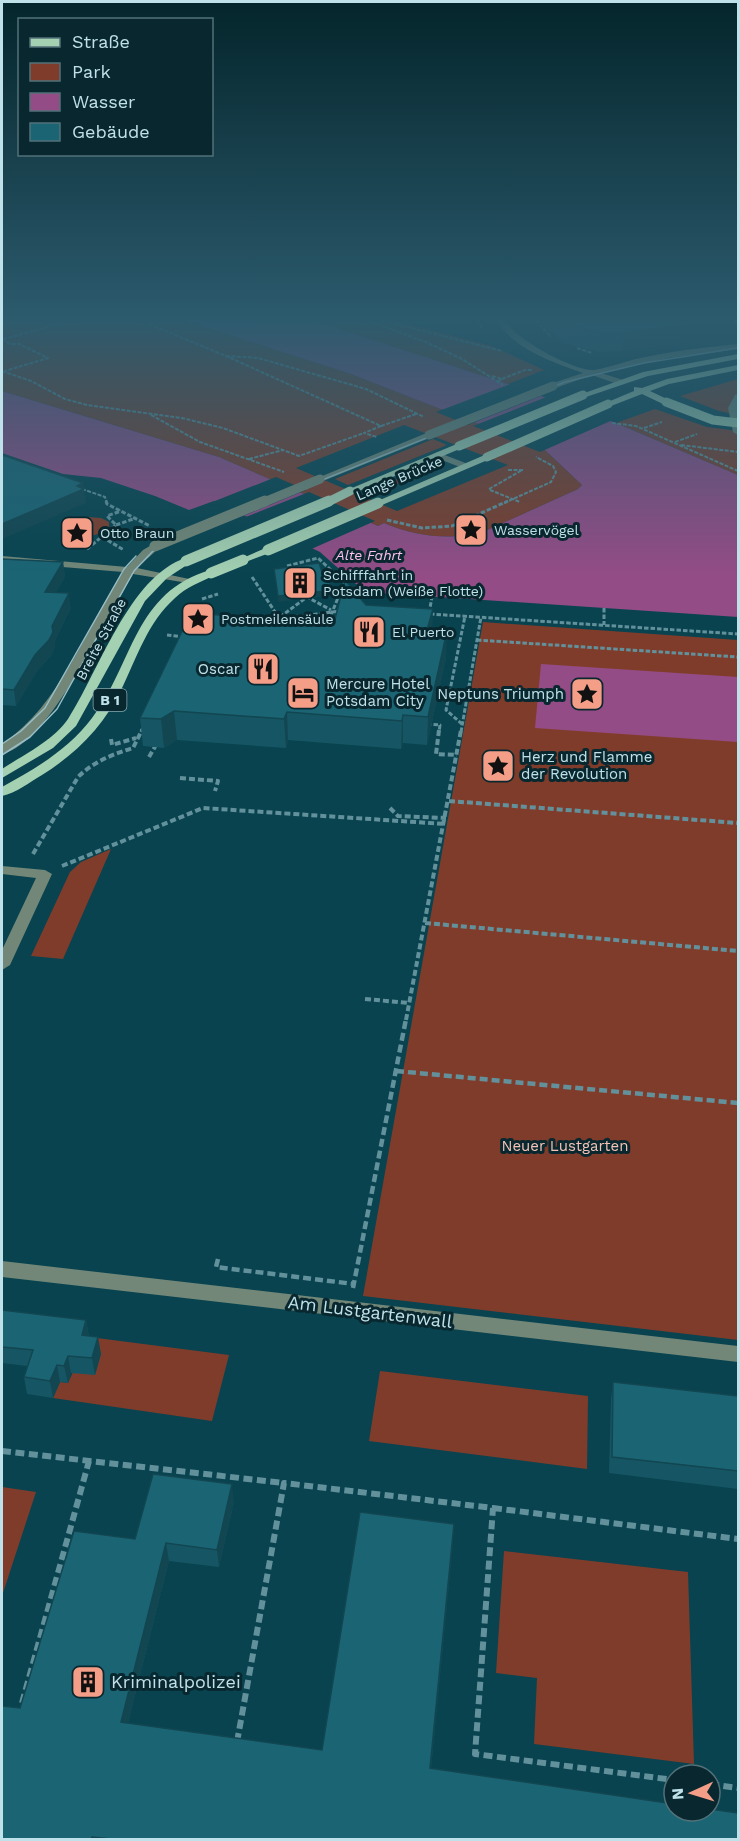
<svg xmlns="http://www.w3.org/2000/svg" width="740" height="1841" viewBox="0 0 740 1841" font-family="'Work Sans',sans-serif">
  <rect width="100%" height="100%" fill="#08434f"/>
  <path fill="#803c2b" fill-rule="evenodd" d="M2 320H183L351 374 545 450 582 485 578 489 483 532C451 541 414 536 384 523L378 526 219 457 2 391ZM404 425 508 465 397 511 296 468Z
    M312 320H394L492 346 544 370 508 384Z
    M738 379V415L719 411 680 396Z
    M655 409 707 427 738 431V475L616 423Z
    M433 439 447 445 348 485 335 479Z
    M429 465 436 467 368 497 362 494Z
    M88 517 101 518 109 522V528C98 537 83 538 70 532L68 526 75 520Z
    M483 622 738 640V1340L363 1296Z
    M111 849 63 959 31 956 70 872 81 862Z
    M89 1337 229 1355 212 1421 53 1398 60 1382 68 1383Z
    M380 1371 588 1396 587 1469 369 1441Z
    M2 1487 36 1492 2 1596Z
    M504 1551 688 1572 694 1764 534 1744 537 1678 496 1673Z"/>
  <path fill="#944c86" d="M183 320H312L505 383 616 423 738 475V617L365 592 320 552 214 501 189 510 155 496 101 478 63 474 2 453V391L219 457 378 526 384 523C414 536 451 541 483 532L578 489 582 485 545 450 351 374Z
    M541 664 738 677V742L535 728Z"/>
  <path fill="#08434f" d="M513 383 546 394 468 425 436 412Z
    M549 396 615 419 540 452 473 426Z
    M276 477 306 490 241 517 214 504 190 513 187 512Z
    M309 492 375 521 309 550 243 518Z"/>
  <g fill="none" stroke-linecap="round" stroke-linejoin="round">
    <path stroke="#62919b" stroke-width="2" stroke-dasharray="4 1.5" stroke-linecap="butt" d="M139 320 226 356 381 426 364 433 377 437
      M367 320 428 343 462 359 503 385
      M380 320 502 351
      M477 320 483 329
      M536 320 551 337
      M2 339 10 344H19L48 358 5 371
      M3 339 75 320
      M577 348 592 353
      M226 356 258 358 366 389 424 417
      M2 371 31 381 65 399 87 405 182 418 223 428 299 456 364 433
      M492 376 502 379 496 382
      M502 379 525 370H533
      M151 415 200 442 284 472
      M612 423 636 426 738 471
      M381 426 416 414
      M644 428 662 422
      M675 442 697 434
      M681 445 738 452
      M249 459 283 450
      M508 470H523
      M82 489 105 497 107 503
      M489 489 522 470
      M490 490 520 502
      M504 503 551 482 556 472 553 466 536 457"/>
    <path stroke="#62919b" stroke-width="3" stroke-dasharray="4.5 2" stroke-linecap="butt" d="M106 501 107 504 150 526
      M387 520 422 528 452 526 508 501
      M116 525 136 518
      M102 537 124 550
      M87 549 116 525 107 516 121 511
      M287 566 318 558 347 585
      M252 577 279 618
      M202 599 218 594
      M604 608V625
      M429 613 432 597
      M430 614 738 634
      M280 617 307 597 331 610
      M268 620 341 611
      M326 627 340 593 346 591
      M167 635 184 637
      M477 640 738 657
      M427 724 440 725 439 732
      M462 724 446 710 465 616
      M141 732 143 727
      M461 732 481 617"/>
    <path stroke="#62919b" stroke-width="4" stroke-dasharray="6 3" stroke-linecap="butt" d="M439 730 436 754 457 755
      M111 739 112 745 136 738
      M149 757 156 745
      M180 778 218 781 215 791
      M449 801 738 823
      M390 808 398 816 446 818
      M33 854 78 777C93 762 113 754 133 748L142 730
      M62 866 203 808 445 824
      M425 923 738 951
      M365 999 409 1003
      M406 1020 461 730"/>
    <path stroke="#62919b" stroke-width="4.5" stroke-dasharray="8 4" stroke-linecap="butt" d="M396 1071 738 1103
      M218 1259 216 1267 354 1284
      M353 1288 406 1019"/>
    <path stroke="#62919b" stroke-width="6" stroke-dasharray="9 4.5" stroke-linecap="butt" d="M2 1451 284 1483
      M493 1508 738 1539
      M22 1703 89 1461
      M237 1742 284 1483 493 1508 475 1754 674 1780
      M710 1784 738 1788"/>
    <path fill="#728778" fill-rule="evenodd" d="M496 320H504C516 339 570 369 592 370 602 370 629 360 641 358 673 351 706 347 738 344V349L668 358 601 373 623 380V384L620 385 592 375 553 389 550 388V384L583 373C551 361 515 350 496 320Z
      M738 394V435L733 432 728 408 735 395Z
      M429 432 432 433V437L323 481 315 479Z
      M437 452 468 464 470 466 465 469 434 457 432 455Z
      M155 543 159 544V548L137 568 194 580V584L133 574C107 616 50 744 2 754V744C62 703 84 631 123 572L2 562V556L127 567 143 550Z
      M2 866 45 870 52 874 10 965 2 970V950L36 878 2 874Z
      M2 1261 738 1346V1362L2 1277Z"/>
    <path fill="#a5d1b3" fill-rule="evenodd" d="M733 320H738V324H735Z
      M738 354V359L648 376 583 398 579 395 643 372Z
      M738 365V370L669 384 650 391 669 400V404H663L642 394 611 406 603 404 634 391V387L642 388 667 379Z
      M459 443 462 444V448L354 493 345 491Z
      M487 454 490 455V459L382 505 373 503Z
      M268 547 273 550 272 552 243 563 238 560Z
      M186 558 191 561 190 563 167 578 145 601 76 726 53 748 2 778V769C23 755 53 741 68 719 98 673 130 575 186 558Z
      M211 570 216 573 215 575C201 582 186 587 175 598 148 622 137 657 122 688 104 726 77 753 42 775 30 782 16 793 2 796V787C35 769 69 749 92 718 133 665 134 591 211 570Z"/>
    <path stroke="#97bec7" stroke-width="1.5" d="M2 744 21 731 45 708 124 569 136 556
      M2 755 30 737 57 709 134 571 153 551 171 541 565 382 644 363 738 348"/>
    <path stroke="#728778" stroke-width="9" d="M429 435 553 386
      M262 503 320 479"/>
    <path stroke="#728778" stroke-width="11" d="M155 546 265 501"/>
    <path stroke="#a5d1b3" stroke-width="9" d="M666 402 713 420 738 423
      M459 446 583 395
      M487 457 608 404
      M326 503 350 491"/>
    <path stroke="#a5d1b3" stroke-width="11" d="M268 550 378 503
      M186 561 329 501
      M211 573 243 560"/>
  </g>
  <path fill="#165664" d="M540 320H715L713 334 689 337 688 342 622 351 600 352 563 343 542 324Z
    M2 559 63 562 65 577 56 592 71 608 55 641V647L51 656 37 671 16 706 2 705Z
    M334 623 432 630 446 658 427 745 403 743 401 749 288 740 286 748 177 740 164 748 143 746 140 718Z
    M2 1310 86 1320 89 1336 101 1354 95 1375 71 1373 68 1383 60 1382 53 1398 27 1394 24 1377 27 1366 2 1363Z
    M613 1382 738 1396V1489L609 1473 611 1399Z
    M234 1502 219 1567 169 1561 128 1723 322 1750 453 1542 431 1768 738 1839H2L20 1708 135 1539Z"/>
  <path fill="#124651" d="M688 320H715L713 334 689 337 688 342 622 351 624 333Z
    M83 483 86 503 2 539V524Z
    M63 562 65 577 47 607 45 592Z
    M336 590V595L278 602V596Z
    M69 593 71 608 55 641V647L51 656 37 671 16 706 14 690 52 626Z
    M433 609 432 636 427 630Z
    M447 631 446 658 427 745 428 717Z
    M174 711 177 740 164 748 161 719Z
    M287 712 288 740 286 748 284 719Z
    M403 715V743L401 749 402 721Z
    M86 1320 89 1337 82 1335Z
    M98 1337 101 1354 95 1375 92 1358Z
    M68 1356 71 1373 68 1383 64 1366Z
    M57 1365 60 1382 53 1398 50 1381Z
    M232 1484 234 1502 219 1567 217 1550Z
    M454 1524 453 1542 429 1784 430 1768Z
    M166 1543 169 1561 124 1738 121 1722Z"/>
  <path fill="#1a6474" stroke="#124651" stroke-width="1.5" d="M559 320H689L690 324 624 333H602L564 325Z
    M2 455 83 483 77 486 84 489 2 524Z
    M2 559 63 562 45 592 69 593 52 626 53 632 49 640 35 655 14 690 2 689Z
    M319 563 323 575 336 590 278 596 274 569Z
    M345 580 366 605 433 609 427 630 447 631 428 717 403 715 402 721 287 712 284 719 174 711 161 719 140 718 191 613 334 623Z
    M2 1310 86 1320 82 1335 98 1337 92 1358 68 1356 64 1366 57 1365 50 1381 24 1377 33 1350 2 1347Z
    M613 1382 738 1396V1471L612 1457Z
    M153 1474 232 1484 217 1550 166 1543 121 1722 322 1750 360 1512 454 1524 430 1768 674 1804V1811H710V1809L738 1813V1839H111L92 1837 91 1839H2V1706L20 1708 74 1531 135 1539Z"/>
  <linearGradient id="sky" x2="0" y2="1"><stop stop-color="#04252b"/><stop offset="0.55" stop-color="#2c5b6e"/><stop offset="1" stop-color="#2c5b6e" stop-opacity="0"/></linearGradient>
  <rect width="740" height="578" fill="url(#sky)"/>
  <defs>
    <g id="sight-square" transform="scale(1.725)"><rect x="-9" y="-9" width="18" height="18" rx="4" fill="#f49e88" stroke="#09272e"/><path d="M0-6L1.8-2.2L6-1.7L2.9 1.2L3.7 5.4L0 3.3L-3.7 5.4L-2.9 1.2L-6-1.7L-1.8-2.2Z" fill="#111"/></g>
    <g id="building-square" transform="scale(1.725)"><rect x="-9" y="-9" width="18" height="18" rx="4" fill="#f49e88" stroke="#09272e"/><path d="M-4-6H4V6H1V3H-1V6H-4ZM-2.5-4.3h1.7v1.8h-1.7ZM.8-4.3h1.7v1.8H.8ZM-2.5-1h1.7V.8h-1.7ZM.8-1h1.7V.8H.8Z" fill="#111"/></g>
    <g id="restaurant-square" transform="scale(1.725)"><rect x="-9" y="-9" width="18" height="18" rx="4" fill="#f49e88" stroke="#09272e"/><path d="M-5-6h1v4h1v-4h1v4h1v-4h1v5L-1.5 .5V6h-2V.5L-5-1ZM5-6V6H3V1.5H1.5Q1.5-4 5-6Z" fill="#111"/></g>
    <g id="hotel-square" transform="scale(1.725)"><rect x="-9" y="-9" width="18" height="18" rx="4" fill="#f49e88" stroke="#09272e"/><path d="M-6-4.5h1.5V1H6V5H4.5V3h-9V5H-6ZM-4 0a1.8 1.8 0 1 1 3.6 0ZM.5 0V-2.5h3Q6-2.5 6 0Z" fill="#111"/></g>
  </defs>
  <g fill-rule="evenodd">
    <use href="#sight-square" x="471" y="530"/>
    <use href="#sight-square" x="77" y="533"/>
    <use href="#building-square" x="300" y="583"/>
    <use href="#sight-square" x="198" y="619"/>
    <use href="#restaurant-square" x="369" y="632"/>
    <use href="#restaurant-square" x="263" y="669"/>
    <use href="#hotel-square" x="303" y="693"/>
    <use href="#sight-square" x="587" y="694"/>
    <use href="#sight-square" x="498" y="766"/>
    <use href="#building-square" x="88" y="1682"/>
  </g>
  <g text-anchor="middle" stroke-width="6" stroke-linejoin="round" paint-order="stroke">
    <g font-size="14" fill="#bfe1e9" stroke="#09272e">
      <text transform="translate(399 478) rotate(-23)" y="5">Lange Brücke</text>
      <text transform="translate(101 639) rotate(-62)" y="5">Breite Straße</text>
    </g>
    <g font-size="14" fill="#bfe1e9" stroke="#09272e" text-anchor="start">
      <text x="494" y="535">Wasservögel</text>
      <text x="100" y="538">Otto Braun</text>
      <text x="323" y="580">Schifffahrt in<tspan x="323" dy="16">Potsdam (Weiße Flotte)</tspan></text>
      <text x="221" y="624">Postmeilensäule</text>
      <text x="392" y="637">El Puerto</text>
    </g>
    <g font-size="14" font-style="italic" fill="#fec1f0" stroke="#09272e">
      <text x="369" y="560">Alte Fahrt</text>
    </g>
    <rect fill="#09272e" stroke="#88a9b1" stroke-width="1.5" x="93.5" y="689" width="33" height="22" rx="4.5"/>
    <g font-size="14" font-weight="bold" fill="#bfe1e9">
      <text x="110" y="705">B 1</text>
    </g>
    <g font-size="15" fill="#bfe1e9" stroke="#09272e" text-anchor="end">
      <text x="240" y="674">Oscar</text>
      <text x="326" y="689" text-anchor="start">Mercure Hotel<tspan x="326" dy="17">Potsdam City</tspan></text>
      <text x="564" y="699">Neptuns Triumph</text>
      <text x="521" y="762" text-anchor="start">Herz und Flamme<tspan x="521" dy="17">der Revolution</tspan></text>
    </g>
    <g font-size="15" fill="#f5c3b6" stroke="#09272e">
      <text x="565" y="1151">Neuer Lustgarten</text>
    </g>
    <g font-size="18" fill="#bfe1e9" stroke="#09272e">
      <text transform="translate(370 1312) rotate(7)" y="6">Am Lustgartenwall</text>
    </g>
    <g font-size="18" fill="#bfe1e9" stroke="#09272e" text-anchor="start">
      <text x="111" y="1688">Kriminalpolizei</text>
    </g>
  </g>
  <rect width="740" height="1841" fill="none" stroke="#bfe1e9" stroke-width="6"/>
  <rect x="18" y="18" width="195" height="138" fill="#09272e" stroke="#527179" stroke-width="1.5"/>
  <rect x="30" y="38" width="30" height="9" fill="#a5d1b3" stroke="#527179" stroke-width="1.5"/>
  <text x="72" y="48" font-size="18" fill="#bfe1e9">Straße</text>
  <rect x="30" y="63" width="30" height="18" fill="#803c2b" stroke="#527179" stroke-width="1.5"/>
  <text x="72" y="78" font-size="18" fill="#bfe1e9">Park</text>
  <rect x="30" y="93" width="30" height="18" fill="#944c86" stroke="#527179" stroke-width="1.5"/>
  <text x="72" y="108" font-size="18" fill="#bfe1e9">Wasser</text>
  <rect x="30" y="123" width="30" height="18" fill="#1a6474" stroke="#527179" stroke-width="1.5"/>
  <text x="72" y="138" font-size="18" fill="#bfe1e9">Gebäude</text>
  <g transform="translate(692 1793) rotate(266)"><circle r="28" fill="#09272e" stroke="#527179" stroke-width="1.5"/>
  <path d="M0-4.5L10 22L0 15L-10 22Z" fill="#f49e88"/>
  <text y="-9" font-size="16" font-weight="bold" text-anchor="middle" fill="#bfe1e9">N</text>
  </g>
</svg>
